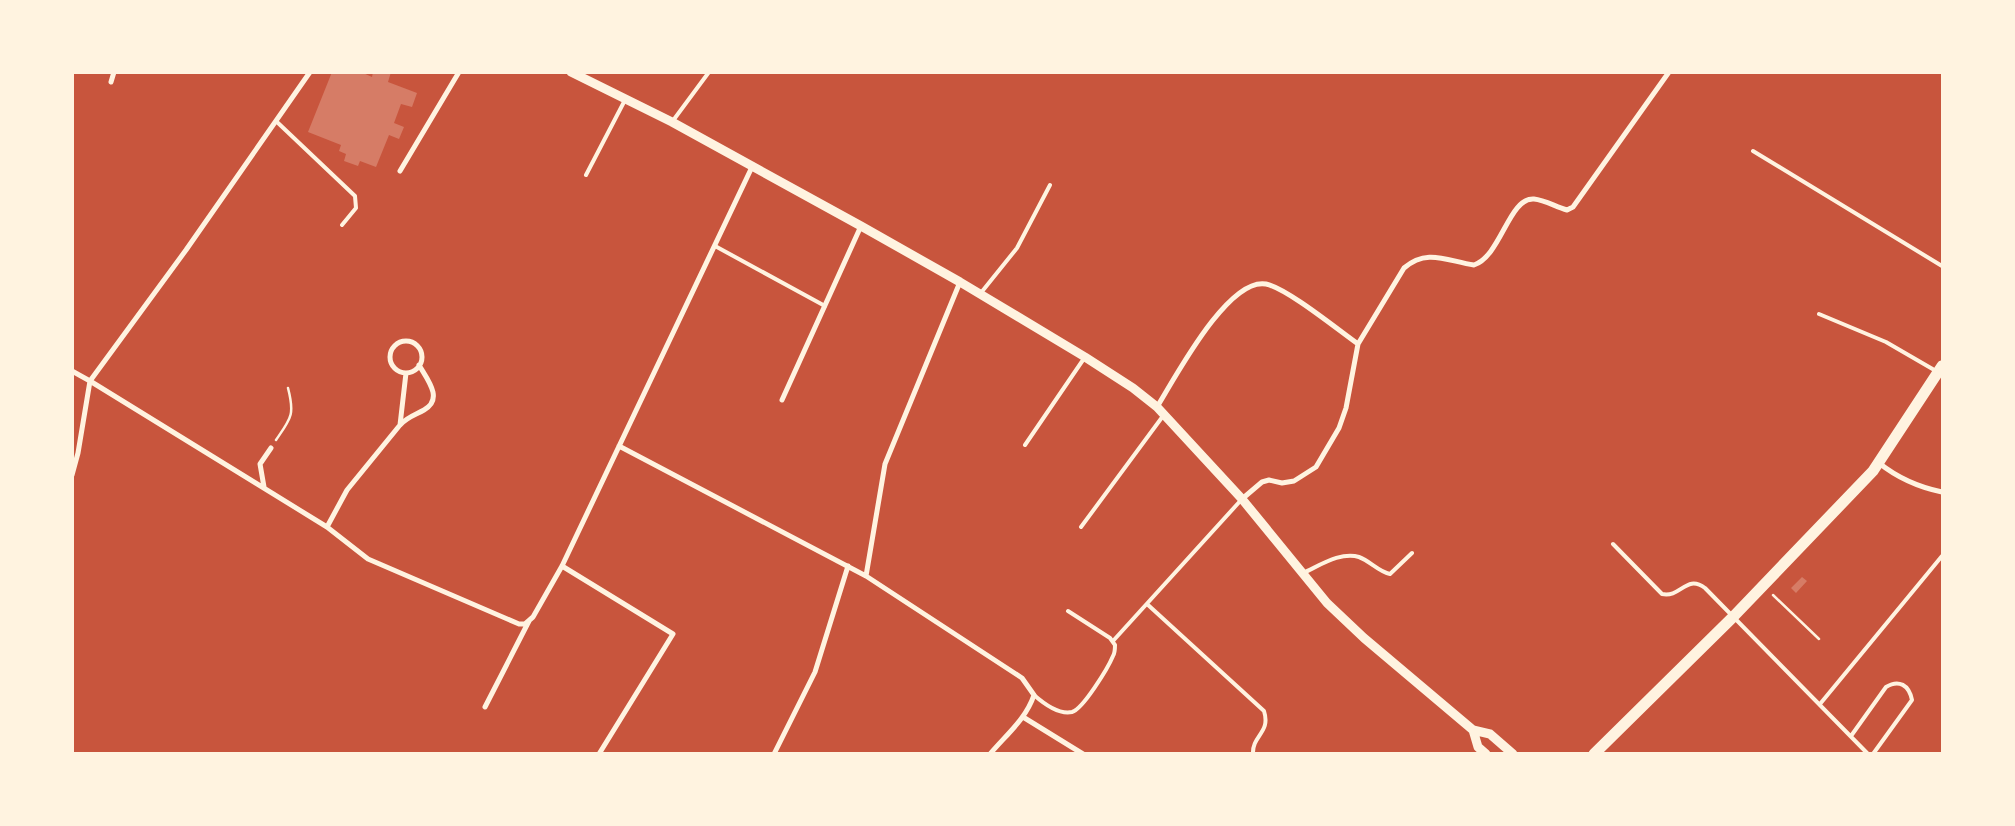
<svg xmlns="http://www.w3.org/2000/svg" width="2015" height="826" viewBox="0 0 2015 826" font-family="'Open Sans',sans-serif">
  <rect width="100%" height="100%" fill="#c8553d"/>
  <path fill="#d67c66" d="M332 72H361L372 77 373 72H391L388 82 417 93 412 107 401 104 394 123 404 127 399 139 389 135 376 167 360 161 358 166 344 161 346 154 339 151 341 145 308 132Z
    M1802 577 1807 581 1796 593 1791 588Z"/>
  <g fill="none" stroke-linecap="round" stroke-linejoin="round">
    <path stroke="#fff3e0" stroke-width="2.5" d="M276 440C291 418 295 415 288 388
      M1773 595 1819 639"/>
    <path stroke="#fff3e0" stroke-width="4" d="M277 122 355 196 356 208 342 225
      M672 122 709 72
      M1753 151 1942 266
      M586 175 625 100
      M715 246 825 306
      M980 294 1017 248 1050 185
      M1819 314 1886 342 1936 371
      M1025 445 1085 357
      M1081 527 1163 416
      M1613 544 1662 594C1681 598 1686 574 1705 588L1868 754
      M1303 573C1319 566 1341 551 1359 557 1370 561 1379 572 1390 574L1412 553
      M1147 604 1264 711C1271 733 1252 735 1253 754
      M1113 641 1242 499
      M1034 695C1043 703 1058 715 1072 712 1083 709 1108 668 1113 656 1115 653 1115 649 1115 645L1110 638 1068 611
      M1820 704 1942 556
      M1851 736 1886 687C1899 679 1909 685 1912 700L1873 754"/>
    <path stroke="#fff3e0" stroke-width="5" d="M310 72 186 250 90 381 327 527 368 559 519 624H525L533 617 562 566 752 167
      M111 82 114 72
      M400 171 459 72
      M390 357a16 16 0 1 1 32 0a16 16 0 1 1-32 0Z
      M72 371 90 381 78 453 72 475
      M782 400 861 226
      M1157 407C1175 378 1228 277 1266 284 1288 289 1338 330 1358 344
      M400 425 406 373
      M619 446 866 576 1022 678 1034 695C1026 719 1006 735 990 754
      M1879 463C1899 479 1918 487 1942 492
      M264 487 260 464 271 448
      M1242 499 1262 482 1269 480 1282 483 1294 481 1316 467 1339 428 1346 408 1358 344 1404 268C1427 248 1447 261 1474 265 1501 256 1509 197 1534 199 1545 200 1556 207 1567 210L1573 207 1669 72
      M327 527 347 490 400 425C407 417 415 415 424 410 444 399 427 379 419 365
      M562 566 673 634 599 754
      M866 576 885 464 960 282
      M485 707 529 621
      M1023 717 1083 754
      M774 754 815 672 848 566"/>
    <path stroke="#fff3e0" stroke-width="9" d="M571 72 672 122 861 226 960 282 1085 357 1133 388 1157 407 1242 499 1327 603 1364 638 1473 730 1490 734 1513 754
      M1473 730 1478 747 1486 754"/>
    <path stroke="#fff3e0" stroke-width="11" d="M1594 754 1733 617 1873 471 1942 366"/>
  </g>
  <rect width="2015" height="826" fill="none" stroke="#fff3e0" stroke-width="148"/>
</svg>
